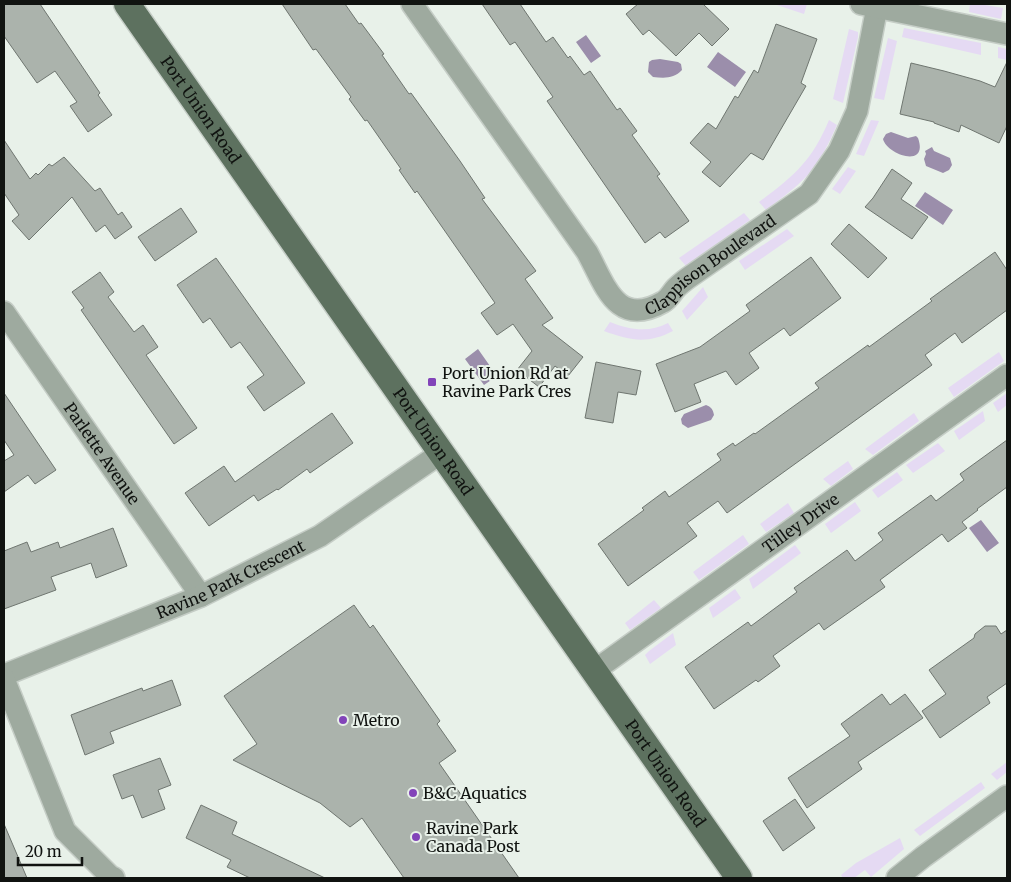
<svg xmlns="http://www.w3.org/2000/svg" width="1011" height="882" viewBox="0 0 1011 882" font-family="Merriweather,serif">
  <rect width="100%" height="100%" fill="#e8f1e9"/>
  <path fill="#e5daf3" d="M774 4H807L804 14Z
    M970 4H979L1003 8 1001 19 969 12Z
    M904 28 981 43V55L902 37Z
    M849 29 858 32V37L843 103 833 99Z
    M888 38 897 41 884 100 874 98Z
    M998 47 1007 49V60L998 58Z
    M829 120 837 125C829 143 819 164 805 178 793 190 779 200 766 210L759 202C794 176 812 161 829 120Z
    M871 120 879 121 864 156 856 154Z
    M848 167 856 171 840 194 832 189Z
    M744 213 750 220 686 266 679 258Z
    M787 229 794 236 745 270 739 261Z
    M703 287 708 297 687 320 682 311Z
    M610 322C629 330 650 333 668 323L673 331C648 344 631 341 604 331Z
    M999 352 1004 361 954 397 948 388Z
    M1007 393V405L998 412 993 403Z
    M983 411 985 421 959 440 954 431Z
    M914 413 919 421 873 455 865 449Z
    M938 443 945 451 913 473 906 465Z
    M848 461 853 469 831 486 823 479Z
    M897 472 903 480 878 498 872 490Z
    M855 502 861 511 831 533 825 524Z
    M788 503 794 513 766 532 760 524Z
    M743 535 749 544 699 580 693 572Z
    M795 545 801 553 753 589 749 579Z
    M735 589 741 598 713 618 709 608Z
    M654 600 661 608 630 630 625 623Z
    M673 633 676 645 650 664 645 655 649 651Z
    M1007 762V772L997 780 991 774Z
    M981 782 985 788 920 836 914 830Z
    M900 838 904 849 871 877 865 870 854 878H843L841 875 856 863Z"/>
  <path fill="#9b8eab" d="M586 35 601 56 591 63 576 42Z
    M718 52 746 72 735 87 707 67Z
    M660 59 678 62 681 64 682 70C674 79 664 78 653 77L648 72 649 62 652 60Z
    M891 132 908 138 916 136 918 138C929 169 887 155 883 139L886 134Z
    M932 147 934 151 950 158 952 165 949 170 943 173 926 166 924 159 926 154 925 151Z
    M925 192 953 210 943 225 915 206Z
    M478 349 497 376 484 385 465 359Z
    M706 405C711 407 713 409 714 415L711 420 688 428 682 424 681 419 684 414Z
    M981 520 999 543 987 552 969 528Z"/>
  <path fill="#abb3ac" stroke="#6f7670" d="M4 4H40L100 93 98 95 112 115 88 132 70 106 77 102 55 71 37 83 4 36Z
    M282 4H345L359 24 361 23 384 54 382 55 409 94 411 93 460 161 485 198 482 199 536 271 525 279 553 318 542 325 583 357 568 376 555 366 539 387 517 370 532 351 513 324 497 335 481 313 495 303 417 191 415 193 399 170 401 169 367 120 365 121 349 99 351 97 316 49 313 50Z
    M482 4H520L546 42 553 37 568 58 570 56 584 75 590 71 617 110 620 108 637 131 632 135 660 174 657 176 689 221 665 238 660 232 645 243 547 101 553 97 515 42 510 45Z
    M638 4H703L729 29 712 46 699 33 676 56 649 30 643 35 626 14Z
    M776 24 817 39 801 83 806 86 763 160 751 153 720 187 702 172 711 162 690 143 708 123 716 129 735 96 738 98 754 70 758 73Z
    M1007 62V126L999 143 961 125 959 132 934 123V122L900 114 911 63 944 71 980 81 995 87Z
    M4 140 30 179 36 173 38 175 49 164 52 166 64 157 95 191 100 188 118 215 122 212 132 227 115 239 105 225 96 232 72 197 29 240 12 221 19 215 4 193Z
    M892 169 912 183 901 199 928 217 912 239 865 207 873 198Z
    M181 208 197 232 155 261 138 237Z
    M849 224 887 258 868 278 831 244Z
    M995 252 1007 270V310L962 343 955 333 925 355 932 365 727 513 718 501 687 523 697 536 628 586 598 544 644 510 642 508 665 491 669 497 721 460 717 454 733 443 735 446 754 433 755 434 819 388 815 383 868 345 869 347 932 301 930 299Z
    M811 257 841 298 790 336 784 328 749 353 759 368 736 385 726 371 694 384 701 402 675 412 656 364 700 347 750 311 746 305Z
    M216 258 305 383 264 411 247 387 264 375 240 342 231 348 210 318 203 323 177 285Z
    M100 272 114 292 108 297 134 332 143 325 158 347 146 355 197 428 174 444 81 310 84 308 72 292Z
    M596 362 641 371 636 395 618 392 613 423 585 418Z
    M4 393 56 470 35 484 28 475 4 492V461L14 455 4 440Z
    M332 413 353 443 310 473 307 469 278 490 277 489 258 501 254 495 209 526 185 493 224 466 235 482Z
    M1007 440V487L977 509 978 510 962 522 967 528 948 542 942 534 880 580 885 587 824 630 819 623 773 656 780 666 758 682 756 680 714 709 685 667 748 622 751 626 797 592 794 588 847 550 855 561 883 540 878 533 931 495 936 501 964 480 960 474Z
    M113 528 127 566 96 578 91 563 51 577 56 590 4 609V551L27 542 31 552 58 542 60 548Z
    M354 605 370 628 373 625 440 721 437 724 456 751 439 763 519 878H404L362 818 350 827 320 803 233 760 257 744 224 696Z
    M985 626H996L1001 634 1007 630V683L987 697 990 703 940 738 922 711 946 694 929 670 974 638 975 634Z
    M172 680 181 705 110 732 114 743 85 755 71 715 142 688 143 691Z
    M882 694 890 705 905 694 923 718 858 762 862 769 807 808 788 778 850 736 841 724Z
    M160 758 171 785 158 790 165 809 142 818 133 795 122 799 113 775Z
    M795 799 815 828 783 851 763 821Z
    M201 805 237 822 232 834 325 878H250L227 867 231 860 186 838Z
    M4 824 27 878H4Z"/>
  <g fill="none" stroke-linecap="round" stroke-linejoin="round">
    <g stroke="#c5cdc6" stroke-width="24">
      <g id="minor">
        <path id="s1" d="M412 4 587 252C605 284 616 329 663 302 669 299 672 292 676 288 680 284 684 281 688 278L809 194 839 151 857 111 877 7"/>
        <path d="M861 4 1007 34"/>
        <path id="s2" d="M4 312 201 596"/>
        <path id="s3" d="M594 671 1007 375"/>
        <path id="s4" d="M4 675 201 596 320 536 441 453"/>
        <path d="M4 679 65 831 110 876 114 878"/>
        <path d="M897 878 923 857 1007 796"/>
      </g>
    </g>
    <g stroke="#c5cdc6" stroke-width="29">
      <g id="major">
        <path id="s5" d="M127 4 739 878"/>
      </g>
    </g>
    <use href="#minor" stroke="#9eaa9f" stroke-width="21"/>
    <use href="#major" stroke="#5d715f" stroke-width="26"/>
  </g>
  <g fill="#8244b9" stroke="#e8f1e9" stroke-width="2">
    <rect x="427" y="377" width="10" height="10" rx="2.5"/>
    <circle cx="343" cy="720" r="5"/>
    <circle cx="413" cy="793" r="5"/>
    <circle cx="416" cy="837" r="5"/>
  </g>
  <g text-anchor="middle" stroke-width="4" stroke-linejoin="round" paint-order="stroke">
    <g font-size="16" fill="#101310" stroke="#e8f1e9">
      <text dy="6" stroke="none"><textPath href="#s5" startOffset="129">Port Union Road</textPath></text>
      <text dy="6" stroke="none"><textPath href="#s1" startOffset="472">Clappison Boulevard</textPath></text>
      <text dy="6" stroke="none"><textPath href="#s5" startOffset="534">Port Union Road</textPath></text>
      <text dy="6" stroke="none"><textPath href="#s2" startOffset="172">Parlette Avenue</textPath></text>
      <text dy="6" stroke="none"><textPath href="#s3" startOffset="254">Tilley Drive</textPath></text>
      <text dy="6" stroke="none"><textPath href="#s4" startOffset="246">Ravine Park Crescent</textPath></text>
      <text dy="6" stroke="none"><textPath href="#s5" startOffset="939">Port Union Road</textPath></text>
    </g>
    <g font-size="16" fill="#101310" stroke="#e8f1e9" text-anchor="start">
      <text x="442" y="379">Port Union Rd at<tspan x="442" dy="18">Ravine Park Cres</tspan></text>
      <text x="353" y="726">Metro</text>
      <text x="423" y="799">B&amp;C Aquatics</text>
      <text x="426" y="834">Ravine Park<tspan x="426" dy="18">Canada Post</tspan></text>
    </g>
  </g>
  <rect width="1011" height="882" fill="none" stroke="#101310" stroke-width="10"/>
  <path d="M18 857v8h64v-8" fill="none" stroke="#101310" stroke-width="2.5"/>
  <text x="25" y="857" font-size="15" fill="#101310" stroke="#e8f1e9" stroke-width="4" paint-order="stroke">20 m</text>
</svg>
